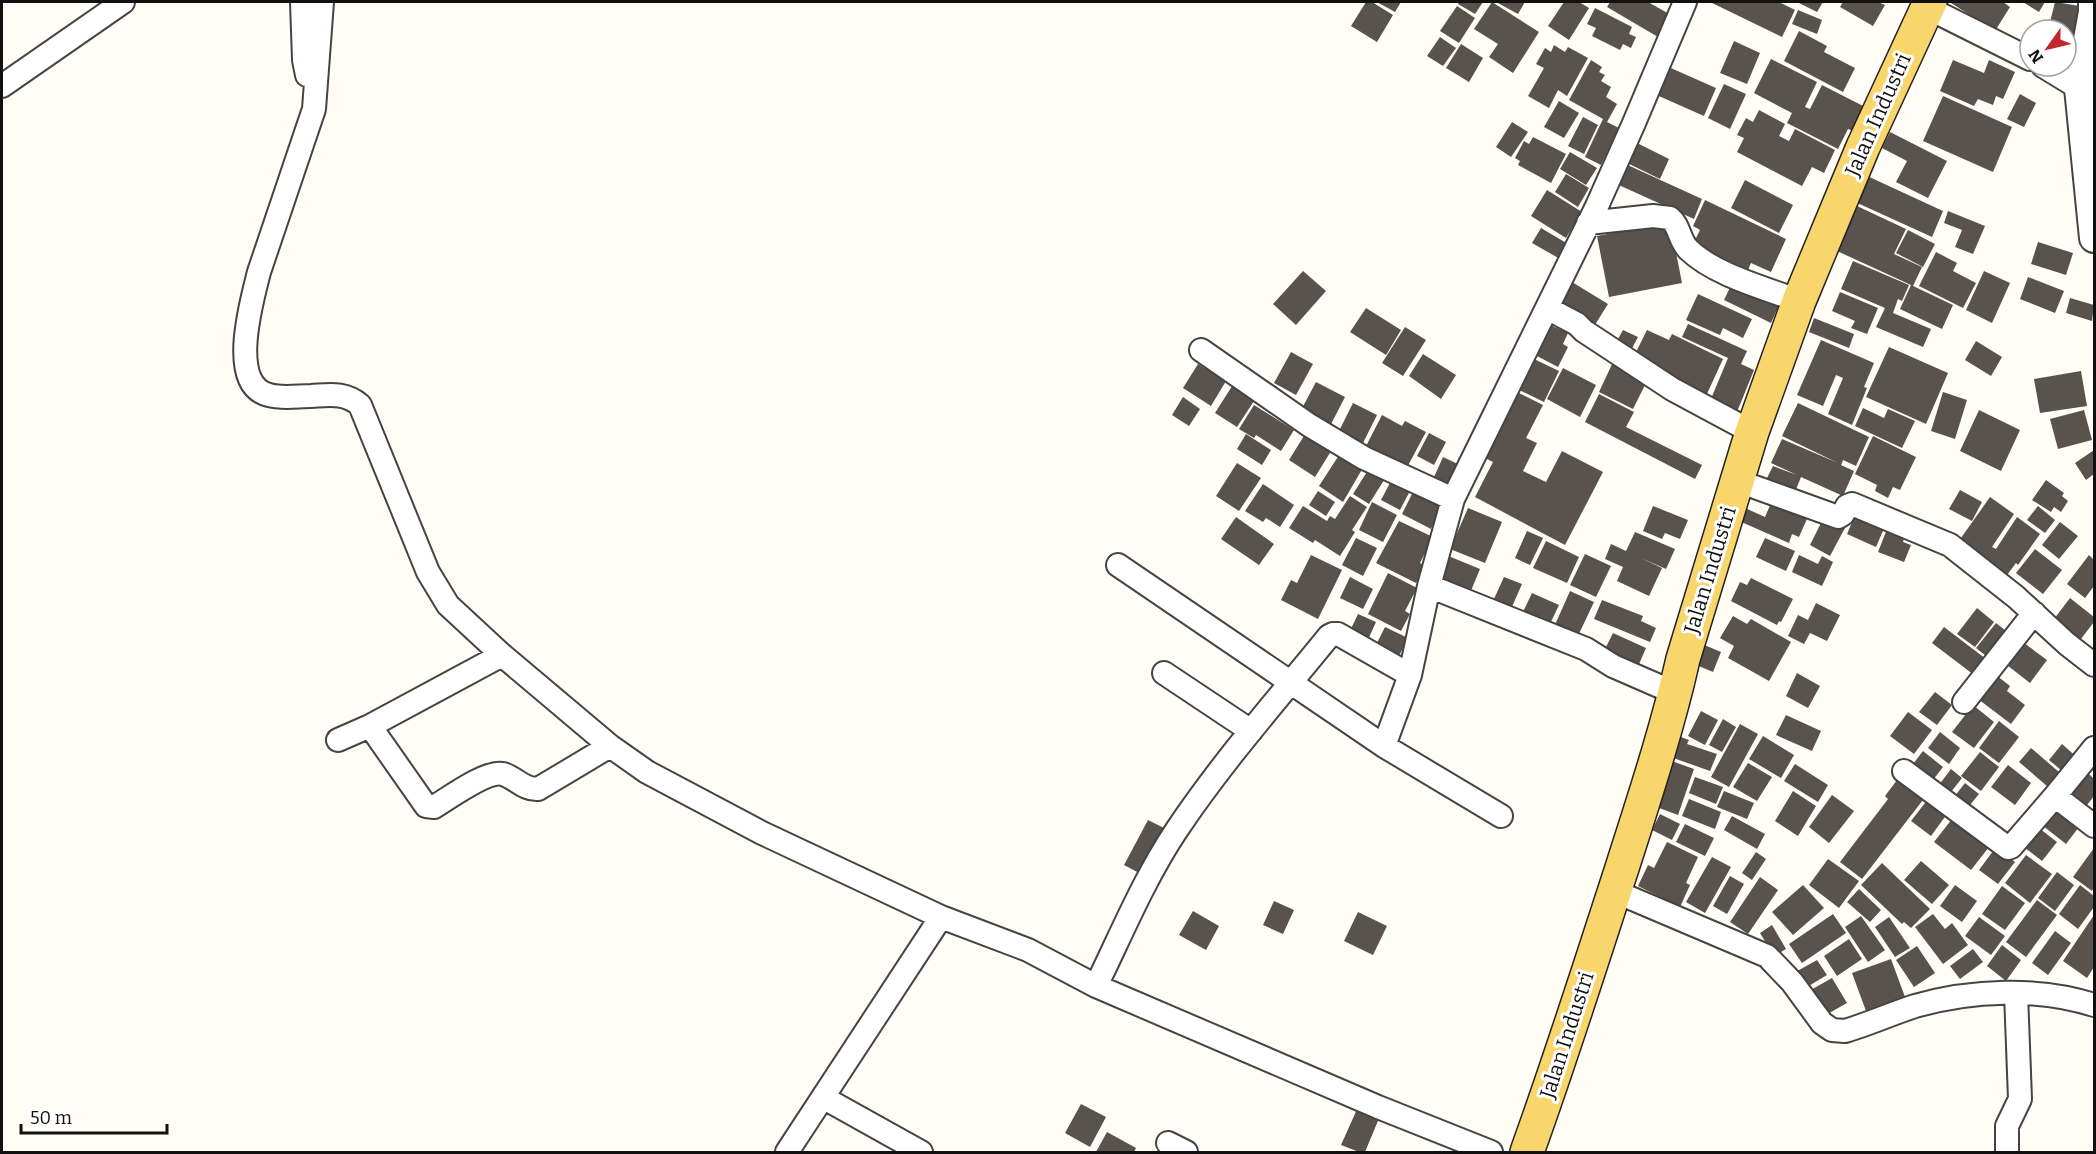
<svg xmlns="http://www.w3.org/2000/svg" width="2096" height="1154" viewBox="0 0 2096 1154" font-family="Bitter,serif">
  <rect width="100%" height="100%" fill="#fffdf5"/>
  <path fill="#5a524d" d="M1366 2H1372L1393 15 1377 42 1351 26Z
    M1377 2H1401L1395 12Z
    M1459 2H1483L1475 14 1458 4Z
    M1492 2 1539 32 1513 73 1489 57 1498 44 1474 29Z
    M1496 2H1525L1518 14Z
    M1564 2H1579L1589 8 1569 40 1548 26Z
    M1610 2H1648L1671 15 1658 37 1607 7Z
    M1710 2H1779L1795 10 1782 37Z
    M1797 2H1823L1817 12Z
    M1843 2H1878L1885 5 1873 26 1840 7Z
    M1952 2H2003L2010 7 1995 31 1951 3Z
    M2023 2H2045L2039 12Z
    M2055 2 2080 6 2073 36 2066 35V30H2048Z
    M1457 6 1475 18 1459 43 1440 31Z
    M1595 8 1632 27 1629 34 1636 37 1631 48 1623 44 1620 50 1592 36 1596 28 1587 24Z
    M1798 10 1822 20 1817 34 1792 24Z
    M1799 31 1827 46 1824 52 1855 68 1843 92 1784 61Z
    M1440 37 1456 48 1443 66 1427 56Z
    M1734 41 1760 53 1747 84 1720 73Z
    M1461 44 1483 58 1469 82 1446 68Z
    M1554 45 1565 52 1568 47 1588 58 1567 96 1558 90 1549 108 1528 96 1544 68 1536 64 1545 48 1551 52Z
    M1771 59 1817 82 1805 107 1810 109 1822 85 1869 109 1856 132 1848 129 1838 149 1787 123 1792 113 1754 93Z
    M1591 60 1602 67 1599 72 1605 75 1601 81 1611 87 1606 97 1617 104 1607 122 1619 128 1601 165 1585 157 1603 119 1569 100Z
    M1953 60 1984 73 1989 60 2015 72 2003 99 1996 96 1993 105 1978 99 1974 106 1940 91Z
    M1664 65 1716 88 1704 116 1652 93Z
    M1724 84 1746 94 1730 129 1708 118Z
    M2020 94 2036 103 2024 127 2007 119Z
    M1943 96 2012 127 1993 172 1923 141Z
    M1559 101 1579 113 1564 138 1544 127Z
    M1759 110 1785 124 1779 136 1789 141 1795 129 1835 150 1824 173 1812 167 1802 186 1737 152 1744 138 1737 135 1746 118 1753 122Z
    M1583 117 1598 125 1584 154 1568 146Z
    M1512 122 1528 132 1511 157 1496 147Z
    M1890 132 1947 161 1928 198 1896 182 1907 161 1882 148Z
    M1533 137 1566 154 1551 183 1518 165 1520 161 1515 158 1524 141 1529 144Z
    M1633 141 1669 159 1660 179 1623 161Z
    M1570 152 1597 168 1586 185 1560 169Z
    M1621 162 1702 199 1694 219 1612 182Z
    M1566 174 1589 188 1578 207 1555 192Z
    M1865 175 1943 211 1932 237 1853 201Z
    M1745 180 1793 205 1779 233 1731 208Z
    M1547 190 1582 212 1566 238 1531 216Z
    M1705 200 1786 239 1771 272 1751 263 1748 270 1693 244 1700 230 1693 226Z
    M1857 206 1906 229 1894 254 1922 267 1913 286 1911 285 1953 305 1942 329 1900 309 1911 285 1837 251Z
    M1948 211 1985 226 1973 254 1955 247 1962 230 1944 223Z
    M1670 222 1682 283 1609 297 1597 236Z
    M1541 228 1568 244 1560 259 1532 243Z
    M1908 230 1935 244 1923 267 1896 253Z
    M2038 242 2073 253 2066 275 2031 264Z
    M1936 252 1957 263 1953 271 1976 283 1963 308 1919 286Z
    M1853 261 1909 285 1902 301 1898 299 1893 313 1931 329 1923 347 1876 327 1885 308 1841 289Z
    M1303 271 1326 291 1296 325 1273 304Z
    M1984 271 2010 283 1992 323 1966 310Z
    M1735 277 1782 299 1771 323 1724 300Z
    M2028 277 2064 291 2055 313 2020 299Z
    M1572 282 1608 304 1593 328 1557 306Z
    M1840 292 1878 308 1867 334 1851 328 1855 321 1832 311Z
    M1698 294 1752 319 1743 338 1723 328 1720 335 1686 320Z
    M2070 298 2094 305 2092 321 2066 313Z
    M1366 308 1401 330 1386 355 1350 332Z
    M1814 318 1854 334 1849 348 1809 332Z
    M1688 324 1747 351 1741 364 1754 370 1735 417 1708 406 1728 358 1682 337Z
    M1550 325 1568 333 1563 344 1568 347 1558 367 1535 355Z
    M1405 327 1426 340 1403 376 1382 363Z
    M1623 330 1638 337 1628 356 1613 348Z
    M1647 330 1669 340 1672 334 1723 359 1706 396 1632 360Z
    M1821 340 1874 363 1864 387 1867 388 1852 425 1828 414 1843 378 1836 375 1823 406 1797 395Z
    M1976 341 2002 357 1991 376 1965 360Z
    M1889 347 1948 373 1926 424 1866 397Z
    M1291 352 1313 364 1296 395 1274 383Z
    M1423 354 1456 375 1441 399 1409 376Z
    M1532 358 1559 371 1544 402 1517 389Z
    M1613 362 1648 379 1633 409 1599 392Z
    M1198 364 1226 381 1211 406 1183 388Z
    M1563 368 1596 385 1580 417 1547 399Z
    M2081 371 2087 406 2040 413 2034 379Z
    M1316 382 1345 397 1329 428 1300 412Z
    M1234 383 1256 398 1237 427 1215 413Z
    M1515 391 1543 405 1526 438 1537 443 1523 471 1546 482 1562 451 1603 472 1565 545 1475 497 1493 462 1481 456Z
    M1943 392 1967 400 1955 439 1931 431Z
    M1599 394 1634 412 1626 427 1702 465 1695 479 1585 422Z
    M1183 397 1200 409 1189 426 1172 415Z
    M1353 403 1377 415 1359 451 1335 439Z
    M1798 403 1869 437 1856 466 1843 460 1841 465 1854 471 1843 496 1801 477 1795 492 1766 480 1773 466 1797 475 1771 463 1782 439 1838 463 1782 436Z
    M1254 405 1294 430 1281 451 1256 435 1254 438 1239 429Z
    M1863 408 1884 418 1888 409 1915 421 1902 448 1855 426Z
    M1979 410 2020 430 2001 471 1960 451Z
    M2084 410 2092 440 2058 449 2050 419Z
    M1382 415 1402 426 1405 421 1426 432 1404 473 1364 450Z
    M1307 431 1333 448 1315 477 1289 460Z
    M1429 433 1446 442 1434 465 1417 456Z
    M1246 434 1271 450 1262 465 1237 449Z
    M1873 436 1916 457 1900 490 1893 487 1888 498 1875 491 1877 485 1855 474Z
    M2094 450V474L2086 480 2075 463Z
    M1341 452 1364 466 1343 502 1319 486Z
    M1443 457 1462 466 1450 495 1430 486Z
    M1237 463 1261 478 1239 511 1216 496Z
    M1370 467 1386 477 1369 504 1353 494Z
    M1392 479 1411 489 1400 510 1381 500Z
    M2046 480 2064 493 2062 496 2068 501 2061 512 2054 507 2051 512 2032 500Z
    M1263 484 1294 505 1280 527 1266 518 1263 522 1245 511Z
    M1415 488 1443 503 1431 529 1402 514Z
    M1960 490 1982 502 1972 521 1949 509Z
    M1318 491 1335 502 1326 516 1309 505Z
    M1350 496 1367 507 1352 530 1355 532 1340 556 1315 540 1313 543 1289 528 1303 506 1327 521 1330 516 1335 519Z
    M1774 496 1810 512 1799 537 1792 534 1789 543 1739 521 1745 508 1765 517Z
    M1990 497 2014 514 1992 547 1996 549 2017 517 2040 534 2018 565 2016 563 2004 579 1956 545Z
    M1372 502 1397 515 1383 542 1359 530Z
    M1653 506 1688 520 1680 539 1665 533 1662 539 1643 531Z
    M2038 506 2055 520 2045 533 2027 520Z
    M1468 508 1502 522 1485 563 1450 549Z
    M1856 513 1885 526 1876 547 1847 534Z
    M1236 517 1274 544 1259 565 1221 539Z
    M1824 517 1846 526 1830 556 1810 545Z
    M1399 521 1433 537 1420 563 1425 566 1416 583 1376 563Z
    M2060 522 2078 536 2059 559 2042 545Z
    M1889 524 1906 531 1903 542 1911 545 1904 562 1878 552Z
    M1527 531 1543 538 1530 565 1515 558Z
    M1635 532 1675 549 1666 569 1641 558 1662 568 1649 596 1617 581 1623 567 1605 559 1611 544 1626 551Z
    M1356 538 1377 548 1363 576 1342 565Z
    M1765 538 1795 551 1786 571 1756 557Z
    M1546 541 1579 557 1567 583 1533 568Z
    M2035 549 2062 570 2043 594 2016 573Z
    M1585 554 1611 566 1596 597 1570 585Z
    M1311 555 1342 570 1318 619 1281 600 1291 580 1297 583Z
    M1446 555 1480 569 1468 598 1434 584Z
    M1799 555 1818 564 1822 556 1833 562 1822 586 1792 572Z
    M2089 555 2094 560V586L2085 598 2067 584Z
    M1388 573 1417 588 1405 611 1410 614 1401 631 1368 614Z
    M1350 577 1373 589 1363 609 1340 598Z
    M1504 577 1522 584 1511 609 1493 601Z
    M1751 578 1793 599 1781 622 1779 621 1777 625 1731 601 1740 582 1747 585Z
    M1570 591 1594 602 1577 638 1554 627Z
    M1532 593 1559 605 1548 628 1521 616Z
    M2070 598 2094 617V622L2077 644 2051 623Z
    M1602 600 1643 616 1641 621 1656 628 1650 642 1594 619Z
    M1816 603 1840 615 1827 641 1810 633 1804 644 1788 636 1798 615 1808 620Z
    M1977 608 1994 622 1975 647 1957 634Z
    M1358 614 1376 622 1366 644 1348 635Z
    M1733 616 1747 624 1751 619 1791 642 1769 681 1728 658 1734 646 1720 638Z
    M1996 623 2010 634 1990 659 1976 648Z
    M1385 627 1408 638 1396 662 1373 651Z
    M1944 627 1986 659 1974 675 1932 643Z
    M1613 633 1646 648 1636 671 1602 655Z
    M2020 640 2047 660 2030 683 2003 662Z
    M1702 644 1721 652 1713 672 1694 664Z
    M1797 673 1820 686 1808 708 1786 696Z
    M1996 675 2010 686 2007 691 2025 705 2011 724 1978 699Z
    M1935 692 1952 705 1937 725 1919 712Z
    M1973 705 1994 722 1974 748 1952 732Z
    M1701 711 1718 720 1705 745 1688 736Z
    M1908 712 1932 730 1914 754 1890 736Z
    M1786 715 1821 731 1812 751 1776 735Z
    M1723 719 1736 727 1722 752 1709 745Z
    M1999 721 2019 737 1999 763 1979 748Z
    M1740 724 1758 734 1729 787 1711 777Z
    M1940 732 1960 748 1949 764 1928 748Z
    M1673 734 1689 740 1687 744 1717 754 1710 771 1665 755Z
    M1763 736 1794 755 1781 778 1749 759Z
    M2062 744 2080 760 2067 775 2049 760Z
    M2031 748 2059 772 2047 786 2019 762Z
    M1923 751 1943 767 1930 784 1910 768Z
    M1980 752 1999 767 1981 791 1961 776Z
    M1666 759 1694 769 1678 815 1651 805Z
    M1748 763 1772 777 1757 801 1733 787Z
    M1795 764 1828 785 1818 802 1784 781Z
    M2008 765 2031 783 2015 805 1991 787Z
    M1951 769 1962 778 1947 797 1936 789Z
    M2085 770 2094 779V796L2084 809 2065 793Z
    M1900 776 1926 796 1862 879 1840 862 1888 799 1885 796Z
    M1695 777 1723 787 1716 804 1689 793Z
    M1965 783 1979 794 1965 811 1951 801Z
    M1724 791 1754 803 1747 819 1717 807Z
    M1793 791 1816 806 1798 836 1775 821Z
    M1832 795 1854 811 1829 843 1809 827Z
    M1689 799 1721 812 1715 829 1682 816Z
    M1928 799 1947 814 1931 836 1911 821Z
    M2050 806 2064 817 2067 812 2082 823 2066 844 2038 822Z
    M1660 814 1680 824 1672 840 1652 830Z
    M1732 816 1765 834 1757 849 1724 830Z
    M1952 819 1989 847 1971 870 1934 842Z
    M1148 820 1166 829 1141 874 1124 865Z
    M1685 824 1714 838 1705 856 1676 842Z
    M2035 825 2057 842 2042 861 2020 844Z
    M1667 842 1698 857 1686 883 1690 885 1680 907 1638 886 1648 865 1654 868Z
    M1996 847 2015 862 1998 884 1979 870Z
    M2094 848V887L2092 891 2073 877Z
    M1756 852 1766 859 1752 880 1742 873Z
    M2026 855 2052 874 2030 903 2005 883Z
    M1712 857 1731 867 1705 913 1686 902Z
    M1828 859 1859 881 1839 908 1809 885Z
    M1921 861 1949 885 1932 904 1904 880Z
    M1882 863 1930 909 1911 928 1904 922 1902 924 1861 885Z
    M2057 872 2074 885 2055 911 2038 898Z
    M1730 876 1744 884 1727 914 1713 906Z
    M1760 877 1778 890 1748 934 1730 922Z
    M1803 885 1824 908 1793 935 1772 912Z
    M1955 885 1977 901 1962 922 1940 906Z
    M2080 885 2094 896V907L2078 929 2059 914Z
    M2002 886 2025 903 2005 930 1982 914Z
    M1859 889 1881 910 1870 922 1847 902Z
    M2037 900 2057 915 2026 957 2006 942Z
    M1274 901 1294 910 1283 934 1263 925Z
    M1193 911 1219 926 1206 950 1179 935Z
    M1358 912 1387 926 1373 955 1344 941Z
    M1833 914 1846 933 1802 963 1789 944Z
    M1933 914 1945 929 1952 923 1968 945 1943 964 1915 927Z
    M2094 915V967L2087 978 2063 961Z
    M1861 916 1885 950 1868 962 1845 927Z
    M1889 917 1910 948 1895 957 1875 927Z
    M1979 917 2005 936 1991 955 1965 936Z
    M1772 925 1786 949 1774 956 1760 933Z
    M2055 931 2071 943 2048 975 2032 963Z
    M1849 939 1862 959 1837 976 1824 956Z
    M2002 945 2021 960 2006 981 1987 966Z
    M1917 946 1935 973 1914 987 1896 960Z
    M1973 949 1983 962 1960 979 1950 966Z
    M1891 959 1905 997 1866 1011 1852 973Z
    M1817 960 1827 975 1802 990 1792 974Z
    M1832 978 1847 1003 1824 1016 1809 991Z
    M1081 1104 1106 1117 1090 1147 1065 1133Z
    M1358 1107 1380 1116 1365 1152H1359L1341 1145Z
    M1107 1132 1136 1148 1134 1152H1096Z"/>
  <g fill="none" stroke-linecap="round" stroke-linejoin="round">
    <g stroke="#444" stroke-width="26">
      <path id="minor" d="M302 2 304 60 307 75
        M322 2 314 109 259 272C252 300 227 385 269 395 282 399 298 396 311 396 330 395 345 392 360 405L428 572 448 605 502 655 610 746 647 772 762 833 941 917 1028 950 1096 986 1378 1107 1491 1152
        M1926 7 2030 59
        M2043 66 2079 88 2093 82
        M2 86 123 2
        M1588 223 1653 216 1670 218C1680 226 1679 241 1689 250 1715 275 1765 288 1799 301
        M1547 308 1577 324 1584 331 1672 389 1752 432
        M1201 350 1309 425 1364 458 1453 499
        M1738 481 1838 517 1843 514 1847 506 1852 504 1950 545 2016 597 2067 644 2094 665
        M1118 565 1384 746 1501 816
        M1429 586 1586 649 1613 666 1675 693
        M1164 673 1251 731
        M1964 702 2034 613
        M370 726 426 806 434 807C449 798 487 770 503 774 516 778 524 790 538 789L610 746
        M338 740 370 726 502 655
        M1384 746 1410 675 1429 586 1453 499 1597 206 1634 123 1685 2
        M2094 748 2055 796 2094 826
        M1904 771 2008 848 2011 847 2055 796
        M1614 891 1767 956 1792 982 1822 1023 1832 1030 1845 1031C1868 1024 1891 1014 1915 1006 1971 990 2039 987 2094 1005
        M1096 986C1121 935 1144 879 1176 831 1222 762 1277 700 1329 636L1333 634H1338L1410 675
        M824 1098 921 1152
        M1168 1143 1186 1152
        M787 1152 941 917
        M2007 1152V1126L2020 1099 2016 993"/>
    </g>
    <g stroke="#444" stroke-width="32">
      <path id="tertiary" d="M2093 2V12L2079 88 2094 238"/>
    </g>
    <g stroke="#222" stroke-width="36">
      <path id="primary" d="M1527 1152C1561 1058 1591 963 1622 868 1644 799 1667 730 1683 659L1752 432 1799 301 1863 147 1930 2"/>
    </g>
    <use href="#minor" stroke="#fff" stroke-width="22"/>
    <use href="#tertiary" stroke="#fff" stroke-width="28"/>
    <use href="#primary" stroke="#f9d66b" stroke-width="33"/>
  </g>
  <g text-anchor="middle" stroke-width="6" stroke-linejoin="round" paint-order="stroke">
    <g font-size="21" fill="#111" stroke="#fff">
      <text transform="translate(1878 115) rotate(-66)" y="7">Jalan Industri</text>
      <text transform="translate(1710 570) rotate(-73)" y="7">Jalan Industri</text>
      <text transform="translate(1567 1035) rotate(-72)" y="7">Jalan Industri</text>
    </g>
  </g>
  <rect width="2096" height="1154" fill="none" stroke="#111111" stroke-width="6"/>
  <g transform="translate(2048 48) rotate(236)"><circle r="28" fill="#ffffff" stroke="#a0a0a0" stroke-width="1.5"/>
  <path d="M0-4.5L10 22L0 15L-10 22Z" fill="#c4262e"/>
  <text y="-9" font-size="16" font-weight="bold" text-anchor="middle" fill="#111111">N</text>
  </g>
  <path d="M21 1124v9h146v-9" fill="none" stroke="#111111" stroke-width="3"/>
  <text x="30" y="1124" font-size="18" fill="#111111" stroke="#ffffff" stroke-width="4.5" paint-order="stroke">50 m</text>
</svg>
